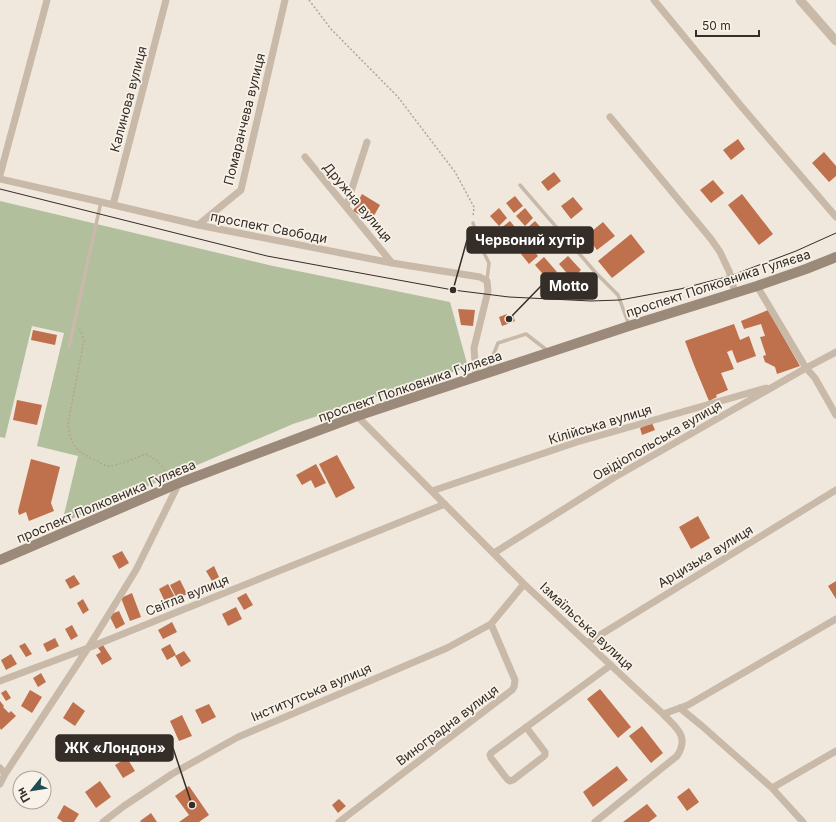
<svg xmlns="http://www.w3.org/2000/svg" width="836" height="822" viewBox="0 0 836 822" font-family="Inter,sans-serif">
  <rect width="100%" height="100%" fill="#f0e8dc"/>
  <path fill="#b1bf9d" d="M0 201 273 266 450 302 468 367 293 424 62 523 78 456 37 446 64 333 32 326 5 438 0 437Z"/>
  <path fill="#bf704c" d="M738 139 745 149 731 160 723 150Z
    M824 152 836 166V176L829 182 812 163Z
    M554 172 561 181 548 191 541 182Z
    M713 180 724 193 711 203 700 190Z
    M362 194 380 205 371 221 353 211Z
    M742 194 773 234 759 245 728 205Z
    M515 196 523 206 514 213 506 203Z
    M573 197 583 209 571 219 561 206Z
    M499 208 507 218 499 226 490 216Z
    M525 208 533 218 525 226 516 216Z
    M510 221 518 231 509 238 501 228Z
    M535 221 544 231 535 239 526 229Z
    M603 222 615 236 597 250 586 236Z
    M631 234 645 252 612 278 598 261Z
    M530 246 538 256 529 264 521 254Z
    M568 256 581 270 572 279 559 264Z
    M544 257 557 272 548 280 535 265Z
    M458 309 475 310 473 326 461 325Z
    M768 310 800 366 777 374 775 367 765 362 763 356 766 355 760 337 765 336 761 324 744 329 741 321Z
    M507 314 508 317 513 315 515 321 502 326 499 317Z
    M734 324 740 340 749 336 756 356 737 363 732 350 727 352 734 369 721 373 728 390 716 395 717 397 709 401 694 365 685 341Z
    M33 330 57 335 55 345 31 340Z
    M17 400 42 405 37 425 13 420Z
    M652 423 655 430 642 435 640 428Z
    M337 455 355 488 336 498 319 464Z
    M31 459 60 467 51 503 54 511 29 521 26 512 19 515 18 511Z
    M316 464 326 483 315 488 311 480 302 485 296 475Z
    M698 516 710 538 691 549 679 527Z
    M122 551 129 563 119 569 112 556Z
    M214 566 219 577 212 581 206 571Z
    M74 575 80 584 70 589 65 580Z
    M180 580 187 594 177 599 170 585Z
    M836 581V599L828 586Z
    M168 584 176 599 166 604 159 589Z
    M132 593 141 617 130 621 121 598Z
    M246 593 253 605 244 610 237 598Z
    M83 599 89 610 83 614 77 603Z
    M236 607 242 619 228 626 222 614Z
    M119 611 125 624 116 629 109 615Z
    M172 622 177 632 163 639 158 630Z
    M72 625 78 636 71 640 65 629Z
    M55 638 59 646 47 652 43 644Z
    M25 643 32 654 26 657 19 646Z
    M170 644 176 655 167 660 161 649Z
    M103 645 112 659 102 665 96 655 101 652 98 648Z
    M184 651 191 661 181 667 175 656Z
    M11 654 17 664 6 670 1 660Z
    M41 673 46 682 38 687 33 678Z
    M600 689 631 727 618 738 587 699Z
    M6 690 11 698 6 701 1 693Z
    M30 690 42 697 32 713 21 706Z
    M0 701 4 706 3 707 9 713 11 711 16 716 1 730 0 728Z
    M73 702 85 711 75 726 63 718Z
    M209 704 216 717 202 724 195 710Z
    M182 715 192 736 179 741 170 721Z
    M642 726 663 753 651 763 629 736Z
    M166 735 172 749 161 754 155 740Z
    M127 758 135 771 123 778 115 765Z
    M617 766 628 780 593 807 583 792Z
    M100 781 111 797 96 808 85 792Z
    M189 786 209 815 199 822H179L189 815 175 796Z
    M689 788 699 802 687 811 677 797Z
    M339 799 346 806 338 813 332 805Z
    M647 804 657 816 649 822H623Z
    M64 805 79 814 74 822H63L57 818Z
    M151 813 157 822H141L140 821Z"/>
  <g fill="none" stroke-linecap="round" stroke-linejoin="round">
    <path stroke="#b4a493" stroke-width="1.5" stroke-dasharray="2 2" stroke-linecap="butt" d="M309 0 331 29 398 97 455 172 474 207 473 217
      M79 329 81 331 84 340 68 424C71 445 74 450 93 459 98 461 103 465 107 466 119 466 135 458 146 454 158 461 163 465 168 478"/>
    <path stroke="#c8b9a9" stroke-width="3.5" d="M520 185 596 273 618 295 629 325
      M473 223 480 245 489 263 487 280
      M69 347 101 202
      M487 371 498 343 526 334 548 351"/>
    <path stroke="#c8b9a9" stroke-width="7" d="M654 0 741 106 836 217
      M610 117 711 239 720 252 729 271 735 293
      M305 157 392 263
      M0 175 47 0
      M0 179 101 202 198 225 392 263 480 277 487 281 488 291 474 348 476 376
      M113 205 166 0
      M346 207 367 142
      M198 225 241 190 285 0
      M757 286 806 368 815 378 836 415
      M357 416 524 584 663 714C676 728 690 736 677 756L595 822
      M432 491 577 442 766 388
      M494 553 615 477 806 368 836 352
      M587 643 836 490
      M0 681 88 648 445 504
      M680 708 702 726 772 788 836 751
      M663 714 680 708 688 705 836 619
      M526 727 545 752V755L543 757 513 780 510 781 507 779 491 758 490 755 491 753 611 665
      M0 768 5 774
      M0 784 5 774 88 648 136 570 179 483
      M772 788 803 822
      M103 822 124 806 172 774 238 737 447 648 491 624 524 584
      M339 822 512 690 514 687 515 680 491 624"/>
    <path stroke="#c8b9a9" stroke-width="9" d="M800 0 836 41"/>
    <path stroke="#9b897a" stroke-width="10" d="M0 560 179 483 357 416 629 326 757 286 806 269 836 257"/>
    <path stroke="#352d28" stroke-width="1" d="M0 189 267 256 453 290 509 297 591 301 620 300 680 289 730 276 796 251 836 233"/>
  </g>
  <g text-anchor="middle" stroke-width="3.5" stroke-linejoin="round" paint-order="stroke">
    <g font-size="13" fill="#352d28" stroke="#f8f2e8">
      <text transform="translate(128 99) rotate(-75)" y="5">Калинова вулиця</text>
      <text transform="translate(244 119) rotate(-76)" y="5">Помаранчева вулиця</text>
      <text transform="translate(358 202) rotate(50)" y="5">Дружна вулиця</text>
      <text transform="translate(269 227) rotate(11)" y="5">проспект Свободи</text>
      <text transform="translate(718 283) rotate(-18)" y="5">проспект Полковника Гуляєва</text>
      <text transform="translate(410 386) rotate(-19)" y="5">проспект Полковника Гуляєва</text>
      <text transform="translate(600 424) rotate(-17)" y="5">Кілійська вулиця</text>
      <text transform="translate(657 440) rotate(-30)" y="5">Овідіопольська вулиця</text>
      <text transform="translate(106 501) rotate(-23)" y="5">проспект Полковника Гуляєва</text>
      <text transform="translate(705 556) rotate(-31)" y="5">Арцизька вулиця</text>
      <text transform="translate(187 595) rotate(-22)" y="5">Світла вулиця</text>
      <text transform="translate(587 626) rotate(43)" y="5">Ізмаїльська вулиця</text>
      <text transform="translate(311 692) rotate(-23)" y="5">Інститутська вулиця</text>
      <text transform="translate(447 725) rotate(-37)" y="5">Виноградна вулиця</text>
    </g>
  </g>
  <path fill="none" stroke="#352d28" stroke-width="1.5" d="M453 290L467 240M509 319L541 286M192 805L173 748"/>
  <g fill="#352d28" stroke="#f8f2e8" stroke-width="1.5">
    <circle cx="453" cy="290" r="4"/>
    <circle cx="509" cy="319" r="4"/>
    <circle cx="192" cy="805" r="4"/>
  </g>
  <g fill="#352d28" stroke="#352d28" stroke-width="1.5">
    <rect x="467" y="227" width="126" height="26" rx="4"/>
    <rect x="541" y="273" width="56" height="26" rx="4"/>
    <rect x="56" y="735" width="117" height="26" rx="4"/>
  </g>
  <g font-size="14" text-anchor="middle" font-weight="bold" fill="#fff">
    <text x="530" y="245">Червоний хутір</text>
    <text x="569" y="291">Motto</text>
    <text x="115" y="753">ЖК «Лондон»</text>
  </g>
  <g transform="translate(32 790) rotate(240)"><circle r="19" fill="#f8f2e8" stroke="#aaa39b"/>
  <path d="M0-3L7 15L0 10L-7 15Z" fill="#204d54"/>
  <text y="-6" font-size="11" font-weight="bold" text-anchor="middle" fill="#352d28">Пн</text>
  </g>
  <path d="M696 30v6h63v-6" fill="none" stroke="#352d28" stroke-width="2"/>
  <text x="702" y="30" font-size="12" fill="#352d28" stroke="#f8f2e8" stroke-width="3" paint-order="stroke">50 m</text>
</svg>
